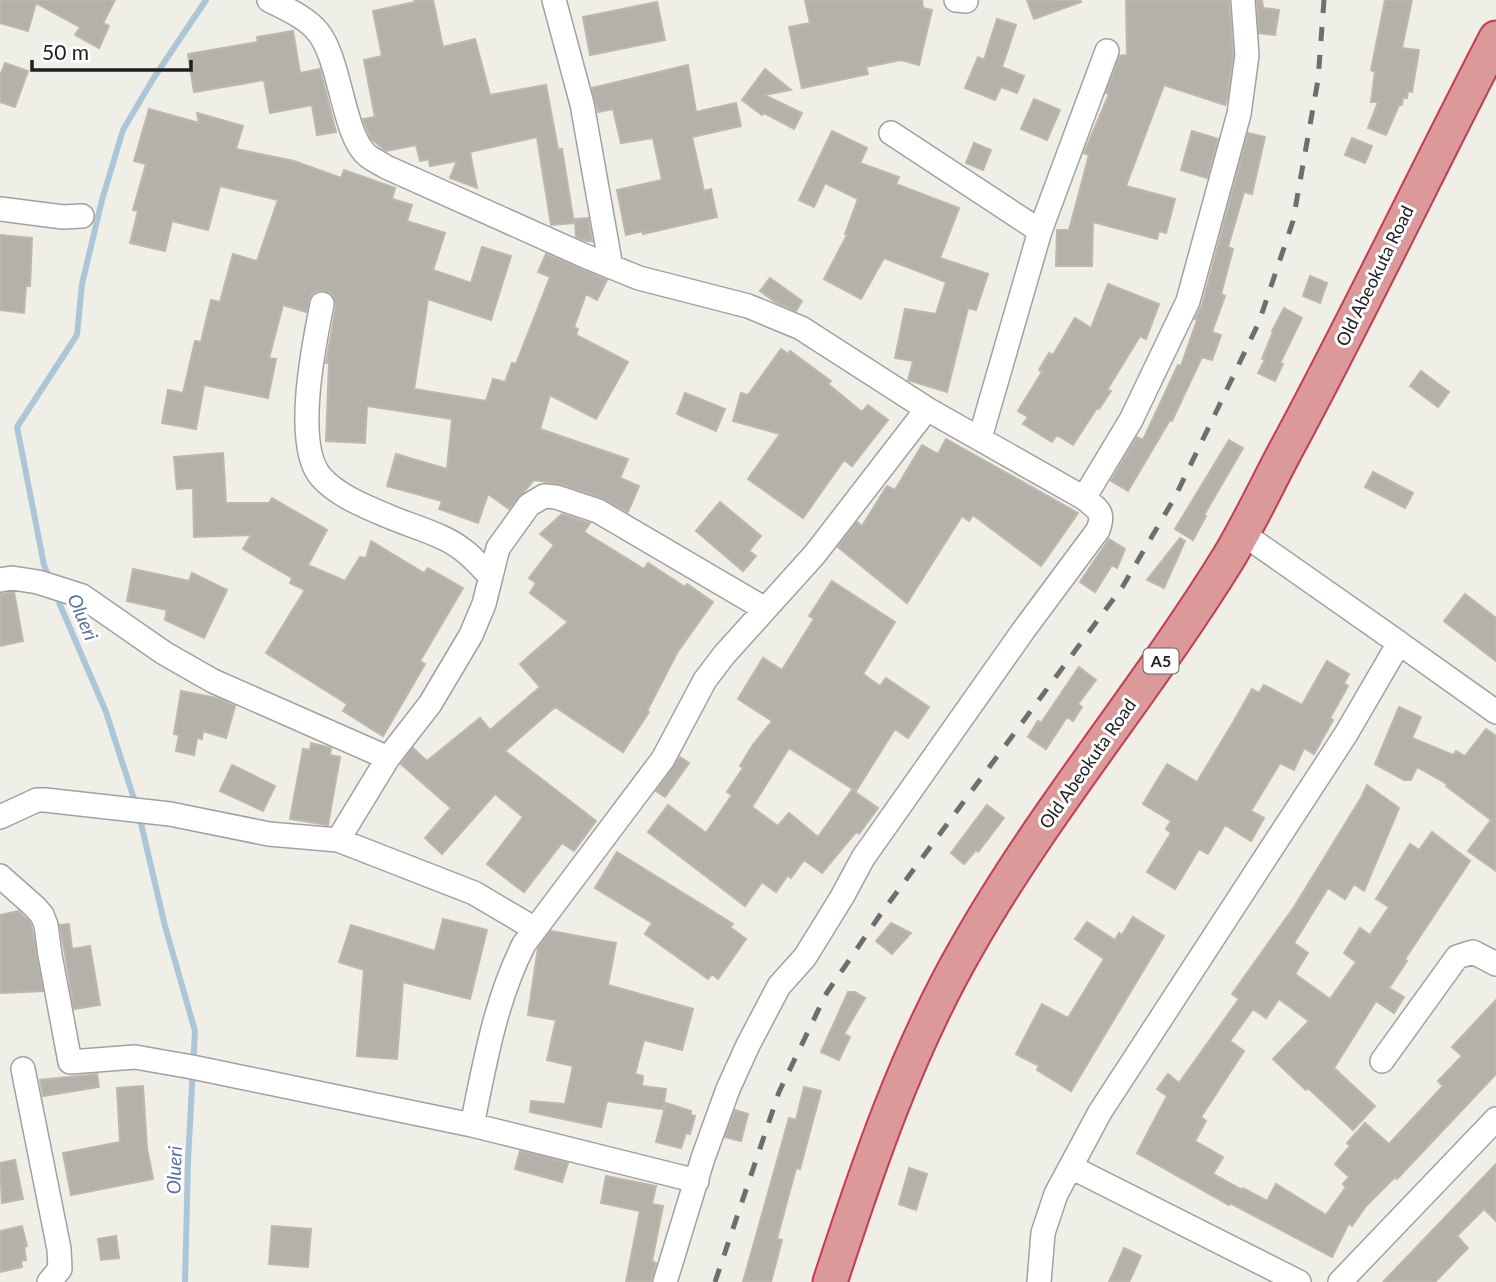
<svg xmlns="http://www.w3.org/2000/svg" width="1496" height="1282" viewBox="0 0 1496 1282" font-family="Lato,sans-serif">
  <rect width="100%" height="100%" fill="#efeee7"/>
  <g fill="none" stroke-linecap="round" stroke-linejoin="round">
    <path stroke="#adc6d7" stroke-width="6" d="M50 580 44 565 17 427 77 335 82 284 102 200 123 130 153 79 206 0
      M55 593 106 712 136 805
      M139 815 165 926 195 1031 188 1160 185 1282"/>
  </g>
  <path fill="#b4b0aa" stroke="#bfb7ab" stroke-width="2" d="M0 0H115L103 23 109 26 99 48 75 35 80 27 36 3 28 31 0 23Z
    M414 0H433L443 47 475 39 490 95 546 85 558 149H562L574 223 551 225 537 137 470 152 477 188 450 178 457 161 430 166 429 159 420 161 416 145 386 151 371 139 363 119 375 117 364 60 382 56 373 11 415 2Z
    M805 0H922L923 8 932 10 919 65 901 60 866 67 868 74 802 88 789 27 810 23Z
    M1027 0H1080L1081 2 1034 19Z
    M1126 0H1229L1233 55 1227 100 1225 105 1164 85 1126 186 1175 199 1166 233 1159 231 1157 239 1093 222 1092 266H1056L1057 230H1069L1089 155 1084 153 1109 94 1106 93 1120 56 1127 55Z
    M1257 0H1262L1263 8 1279 10 1275 35 1259 33Z
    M1385 0H1412L1402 48 1419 50 1412 92 1408 91 1407 98H1403L1402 105H1399L1386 135 1368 128 1378 102H1371L1375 72 1371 70Z
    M657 2 665 40 590 55 583 17Z
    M997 19 1016 25 1002 67 1024 76 1017 93 1001 87 995 100 965 88 978 57 984 60Z
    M293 31 300 73 320 69 336 132 317 135 312 105 270 113 264 80 194 92 188 54 258 42 257 37Z
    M5 63 28 71 15 107 0 102V76Z
    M688 65 696 112 736 103 741 126 692 137 704 191 711 189 717 217 643 234V231L626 235 617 190 662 180 653 138 621 143 613 109 598 112 592 88Z
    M765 69 791 90 764 95 802 113 794 129 764 113 762 115 742 100Z
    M1034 99 1060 110 1047 140 1021 129Z
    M149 109 199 123 197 113 243 126 236 149 294 161 341 178 344 170 395 188 392 199 412 205 407 221 445 233 433 270 471 283 482 247 511 256 491 320 428 299 414 389 486 401 493 379 505 382 512 363 516 364 550 277 538 272 546 254 607 280 597 300 586 294 574 327 578 329 576 335 628 362 596 419 550 395 540 429 628 459 620 478 639 486 628 512 602 498 560 484 534 480 509 509 488 494 478 523 439 509 442 501 387 486 396 454 447 469 452 419 367 406 365 443 326 441 329 363H326L336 306 332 294 324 290 317 291 311 295 306 312 283 305 269 358 276 359 268 398 204 385 196 429 162 423 168 390 183 393 195 341 201 342 211 300 220 302 233 254 257 261 278 200 220 186 208 230 172 221 165 251 130 243 138 211 133 210 146 164 134 161Z
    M832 131 867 148 860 163 899 177 896 184 959 208 940 258 988 274 976 310 968 308 947 392 908 380 913 361 895 358 905 309 936 314 946 282 884 258 861 299 824 279 847 235 845 234 858 199 825 183 814 207 799 200Z
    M1192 131 1218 139 1207 178 1181 170Z
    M1248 133 1265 137 1252 194 1244 192 1228 247 1233 249 1221 294 1225 296 1212 332 1221 335 1212 360 1202 357 1172 421 1170 420 1128 491 1111 481 1137 437 1143 440 1178 365 1181 366 1197 320 1195 319 1202 305Z
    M1352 138 1372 146 1365 163 1345 155Z
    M974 143 991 150 983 170 966 163Z
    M588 218 592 241H586L576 237 575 219Z
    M0 235 32 238 30 286H26L24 313 0 310Z
    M1310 276 1327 283 1320 303 1303 296Z
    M770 278 802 301 796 311 775 302 760 291Z
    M1108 284 1159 304 1146 339 1140 336 1107 390 1111 391 1099 409 1097 408 1073 445 1057 435 1052 442 1023 424 1028 417 1018 411 1042 372 1039 370 1049 353 1053 355 1075 318 1091 328Z
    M1284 308 1302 318 1280 363 1283 364 1275 381 1258 373 1265 360 1262 359 1273 332 1272 331Z
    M781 349 788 354 790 351 831 381 828 384 862 412 868 405 888 420 852 466 844 460 803 518 748 479 780 434 733 421 741 393 748 395Z
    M1421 371 1449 392 1438 407 1410 386Z
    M685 393 725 409 716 431 677 414Z
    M946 439 1078 513 1041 566 973 515 969 521 962 516 907 603 838 547 857 522 862 526 887 486 895 490 922 445 938 454Z
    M1229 440 1243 448 1204 515 1206 516 1193 540 1175 529Z
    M223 453 226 503H269L272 498 327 530 308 565 345 581 360 557 366 558 371 541 424 573 428 568 463 588 420 661 425 664 383 736 343 711 347 704 266 653 305 590 290 583 292 578 243 549 251 535 194 537 193 488 177 489 174 457Z
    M1373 472 1413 493 1405 508 1365 487Z
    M720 502 761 536 749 551 756 556 743 571 696 531Z
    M562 514 590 523 584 532 644 569 648 563 685 587 687 584 713 602 677 653 647 711 649 712 623 752 555 707 505 751 596 821 574 851 562 843 524 892 487 864 523 817 495 794 442 854 425 838 451 808 401 764 413 748 427 761 480 718 490 730 540 687 520 664 568 622 530 593 536 583 529 578 554 545 540 534Z
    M1180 538 1185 541 1164 588 1147 580Z
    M1109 539 1125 549 1117 568 1112 565 1095 592 1080 582Z
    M133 569 189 581 192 573 227 590 204 638 165 620 167 610 127 601Z
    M832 581 895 622 863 674 880 686 886 678 929 707 908 738 895 729 856 791 789 748 752 807 778 826 789 813 818 837 852 790 878 808 859 834 856 832 822 873 804 860 791 878 788 875 776 892 762 882 745 906 648 832 668 805 706 833 732 795 727 792 743 768 740 766 752 746 772 721 738 699 763 658 782 670 814 619 809 616Z
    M14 592 23 641 0 646V594Z
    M1465 594 1496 618V661L1444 621Z
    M1327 661 1349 674 1344 683 1348 686 1330 718 1333 720 1314 754 1304 748 1294 770 1280 763 1251 811 1264 818 1251 841 1225 825 1208 854 1199 849 1175 889 1147 872 1171 833 1166 829 1171 821 1143 804 1167 764 1197 782 1231 726 1252 689 1259 693 1264 685 1302 705Z
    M1079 667 1096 680 1078 704 1082 707 1073 721 1067 717 1046 749 1028 737 1038 721 1041 723Z
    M181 691 217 698 235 706 226 738 203 731 202 739 197 738 194 755 176 751 179 735 174 734Z
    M1399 707 1421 717 1412 738 1453 755 1456 751 1465 756 1486 729 1496 736V871L1468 851 1491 820 1446 786 1447 784 1417 767 1411 780H1404L1375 764Z
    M311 743 331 748 330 755 340 757 328 825 290 819 303 749 310 750Z
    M680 757 689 763 665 797 656 791Z
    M232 765 275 786 263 811 220 791Z
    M1367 785 1399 808 1364 891 1354 884 1345 899 1328 888 1294 943 1308 953 1295 974 1330 999 1356 962 1344 953 1360 928 1370 935 1389 907 1376 899 1410 844 1419 850 1432 832 1470 861 1405 959 1407 961 1389 988 1404 997 1394 1013 1376 1001 1334 1068 1375 1106 1353 1130 1308 1088 1306 1090 1273 1059 1309 1021 1279 999 1266 1018 1253 1009 1230 1041 1244 1051 1201 1117 1206 1121 1195 1141 1223 1157 1213 1174 1242 1190 1243 1188 1267 1201 1276 1184 1326 1215 1346 1187 1343 1184 1349 1177 1335 1164 1350 1146 1347 1143 1365 1123 1389 1144 1443 1086 1438 1081 1462 1056 1452 1047 1496 1000V1074L1397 1179 1395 1177 1366 1206 1352 1226 1349 1223 1332 1257 1230 1203 1229 1205 1137 1153 1167 1096 1157 1089 1168 1074 1179 1083 1239 999 1232 994 1294 907 1361 798Z
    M987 805 1004 818 978 852 976 850 964 864 951 853Z
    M617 852 733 924 730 927 746 939 718 979 712 974 708 979 645 934 652 923 595 888Z
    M18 911 30 922 32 929 43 991 0 993V915Z
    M1133 917 1164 936 1071 1091 1037 1070 1039 1066 1016 1054 1042 1004 1068 1018 1104 959 1075 939 1087 922 1115 940 1119 933 1122 935Z
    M443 919 487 930 470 999 403 982 397 1059 357 1056 364 970 339 962 351 925 435 951Z
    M891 923 911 933 892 954 876 941Z
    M69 924 72 949 90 946 100 1005 74 1009 60 925Z
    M551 931 616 943 608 985 693 1009 682 1050 644 1040 635 1074 643 1076 642 1086 666 1089 663 1109 607 1101 601 1127 530 1112 531 1101 565 1104 573 1066 547 1060 556 1020 528 1015 538 948Z
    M848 992H855L865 998 844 1034 850 1037 839 1060 821 1052Z
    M97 1074 99 1087 43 1096 40 1080Z
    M143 1086 147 1148 153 1179 71 1195 63 1153 120 1142 117 1088Z
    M804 1087 821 1091 800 1169 796 1168 777 1239 782 1240 771 1282H743L789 1118 796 1120Z
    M666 1103 691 1111V1115L695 1116 690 1134 686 1133 681 1148 656 1142Z
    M735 1110 748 1114 741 1141 725 1137Z
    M520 1151 568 1163 562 1182 515 1169Z
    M15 1160 23 1199 2 1203 0 1163Z
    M1496 1164V1221L1484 1209 1457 1236 1468 1248 1435 1282H1383Z
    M909 1168 927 1174 916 1210 899 1204Z
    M606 1176 656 1186 652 1204 663 1206 652 1261 656 1263 651 1282H626L640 1211 601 1203Z
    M22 1226 27 1246 24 1247 26 1260 21 1261 22 1267 0 1272V1231Z
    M272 1226 311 1229 308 1267 269 1264Z
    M116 1236 119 1258 101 1260 98 1239Z
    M1124 1248 1141 1256 1129 1282H1109Z"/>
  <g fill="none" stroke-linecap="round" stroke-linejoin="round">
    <g stroke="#a1a1a1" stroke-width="26">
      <path id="minor" d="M269 0C286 9 306 17 318 32 341 60 343 137 368 156 373 160 380 163 386 167L585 256 639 278 748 306 801 328 927 409 1084 498C1098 510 1105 511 1098 530L1023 631 863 858 842 897 805 957 779 986 748 1045 728 1089 703 1158 665 1282
        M554 0 582 104 611 267
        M956 0 966 1
        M891 133 1040 231
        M0 209 63 217 82 216
        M322 304C314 344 293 445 321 477 338 496 366 507 390 517 411 526 445 535 463 550 473 557 481 567 490 576
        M980 438 1040 231 1107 51
        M1084 498 1131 420 1188 301 1239 114 1247 55 1243 0
        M0 580 12 578 38 582 82 596 164 653 213 681 388 758
        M1399 643 1496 712
        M0 817 37 800H45L170 814 269 834 338 840 474 893 535 929
        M338 840 388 758 430 704 471 635 484 604 498 548 529 505 544 496 556 497 598 511 765 609
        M0 876 34 906 42 915 46 925 50 955 70 1062 135 1057 192 1067 472 1125 697 1181
        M1382 1061 1457 957 1473 952 1496 964
        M23 1069 59 1249 60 1269 49 1282
        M472 1125C485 1063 495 1001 524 944L663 759 705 680 724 655 815 554 927 409
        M1071 1167 1299 1282
        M1039 1282 1043 1233 1056 1194 1100 1112 1346 734 1399 643 1242 533
        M1340 1282 1496 1119"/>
    </g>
    <g stroke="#c53c53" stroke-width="37">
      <path id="highway" d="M830 1282C868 1166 906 1053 967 947 1044 811 1147 690 1229 557 1251 520 1269 481 1289 444 1361 310 1426 173 1496 38"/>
    </g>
    <use href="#minor" stroke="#fff" stroke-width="23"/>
    <use href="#highway" stroke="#dc9999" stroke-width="33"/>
    <path stroke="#6e6e6e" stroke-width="5" stroke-dasharray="14 14" stroke-linecap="butt" d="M715 1282 779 1092 826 994 880 915 1123 586 1175 497 1218 408 1259 322 1293 221 1318 80 1324 0"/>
  </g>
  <g text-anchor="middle" stroke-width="6" stroke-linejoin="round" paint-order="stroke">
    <rect fill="#fff" stroke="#636363" stroke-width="2" x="1143.5" y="648.5" width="35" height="25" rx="5"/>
    <g font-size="16" font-weight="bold" fill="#202020">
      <text x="1161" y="667">A5</text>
    </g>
    <g font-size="18" fill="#202020" stroke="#fff">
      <text transform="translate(1375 276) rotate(-64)" y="6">Old Abeokuta Road</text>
      <text transform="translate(1088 764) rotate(-55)" y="6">Old Abeokuta Road</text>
    </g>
    <g font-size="19" font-style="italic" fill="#5770a4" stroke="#fff">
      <text transform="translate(83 617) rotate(67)" y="7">Olueri</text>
      <text transform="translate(174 1170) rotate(-88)" y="7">Olueri</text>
    </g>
  </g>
  <path d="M32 60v10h159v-10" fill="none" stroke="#202020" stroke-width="3.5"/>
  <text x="42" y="60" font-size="21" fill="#202020" stroke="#ffffff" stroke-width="5" paint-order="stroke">50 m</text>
</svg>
